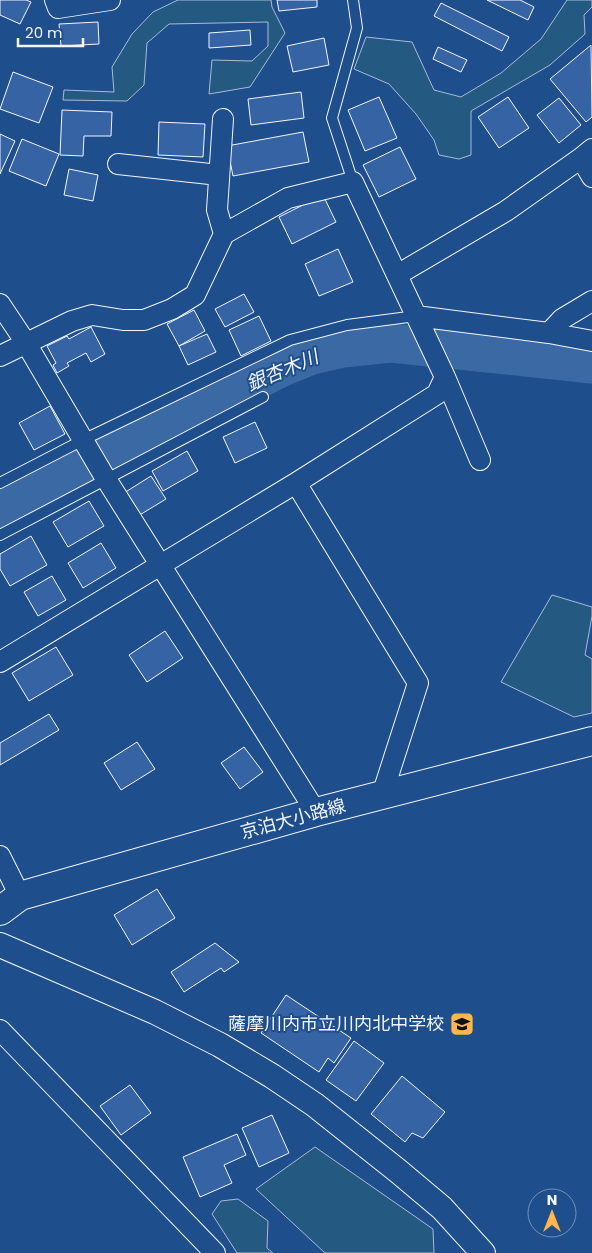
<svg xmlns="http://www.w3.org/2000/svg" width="592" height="1253" viewBox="0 0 592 1253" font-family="Poppins,'Noto Sans JP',sans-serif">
  <rect width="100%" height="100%" fill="#1f4e8c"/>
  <path fill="#245a82" stroke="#a8bbd7" d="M178 0H271L272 7 285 33 250 87 209 94 212 60 252 61 268 46V22L169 24 147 43 144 85 127 101 63 100 64 90 114 92 112 67 132 34 153 12Z
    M567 0H592V7L584 15 585 34 550 65 471 111V155L459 159 439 155 434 140 416 114 389 84 354 69 366 37 412 42 434 90 461 97 501 73 541 39Z
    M552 595 592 607V616L585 655 592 659V713L574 717 501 682Z
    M315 1147 433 1229 434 1253H325L256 1189Z
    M238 1199 268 1221 267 1248 273 1253H237L212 1214 221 1201Z"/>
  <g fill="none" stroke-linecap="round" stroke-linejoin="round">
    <path stroke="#3b69a3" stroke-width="39" d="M0 510 280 368 312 355 343 348 391 343 592 364"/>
  </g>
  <path fill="#3563a3" stroke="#f2f6ff" d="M0 0H26L31 2 20 24 0 15Z
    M277 0H317V7L279 11Z
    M487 0H520L534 7 528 20Z
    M441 3 509 37 502 51 434 16Z
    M98 22 99 44 61 46 59 24Z
    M250 30 251 45 209 48V33Z
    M324 38 329 65 293 72 287 46Z
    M591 45 592 117 586 122 550 79Z
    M438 47 467 60 461 72 433 59Z
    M13 72 53 87 39 123 0 109Z
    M301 92 304 118 251 125 248 99Z
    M379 97 397 138 365 151 348 110Z
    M508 97 529 128 499 148 478 117Z
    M559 98 581 125 559 143 537 115Z
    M62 110 112 112 111 136H84L83 156 60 155Z
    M159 122 205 124 203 157 158 155Z
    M303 132 309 162 233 176 227 146Z
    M0 134 15 141 0 174Z
    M22 139 59 154 46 186 9 171Z
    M400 147 416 179 379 197 363 165Z
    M69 169 98 175 93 201 64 195Z
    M323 195 336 222 292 244 279 217Z
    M338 249 353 282 319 296 305 264Z
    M244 294 254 312 225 327 215 309Z
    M194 310 205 331 179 346 167 324Z
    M259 316 271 341 241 356 229 330Z
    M91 327 105 354 91 362 86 353 67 363 69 366 57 373 53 365 56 363 47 346 67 336 69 339Z
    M207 334 216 352 188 365 179 346Z
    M50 406 65 434 34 450 19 423Z
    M255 422 267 448 235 463 223 437Z
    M187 451 198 471 163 491 152 471Z
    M151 476 166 499 138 516 124 493Z
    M89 501 104 526 68 547 53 522Z
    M31 536 47 565 10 586 0 569V554Z
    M101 543 116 568 83 588 68 563Z
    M52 576 66 600 38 616 24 592Z
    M165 631 183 658 147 682 129 655Z
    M56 647 73 675 29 701 12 673Z
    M49 714 59 730 0 765V743Z
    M137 742 155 769 121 790 104 763Z
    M244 747 263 772 240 789 221 763Z
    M157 889 175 918 132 945 114 915Z
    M215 943 239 962 224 972 221 968 184 992 171 972Z
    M286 995 351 1038 334 1063 328 1058 319 1072 261 1033Z
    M354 1041 384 1063 356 1101 326 1080Z
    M402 1076 445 1112 423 1138 412 1133 405 1142 371 1114Z
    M130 1085 151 1113 121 1135 100 1106Z
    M272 1115 289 1153 259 1167 242 1128Z
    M237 1134 246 1155 224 1165 232 1183 200 1197 183 1157Z"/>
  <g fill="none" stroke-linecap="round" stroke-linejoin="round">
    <g stroke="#f2f6ff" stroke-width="12">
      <path id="service" d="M353 0 357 28 332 118 353 182
        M0 483 83 440 290 340 347 325 416 316
        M0 535 263 397"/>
    </g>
    <g stroke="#f2f6ff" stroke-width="22">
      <path id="minor" d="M55 0 58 8 110 0
        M223 119 217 210 224 234
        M581 158 592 177
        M118 164 219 175
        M397 275 506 211 581 158 592 149
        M0 304 26 343 103 474 316 812
        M416 316 549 333 592 341
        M549 333 562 319 592 301
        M0 356 72 321 92 315 123 320H144L172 309 195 295 224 234 288 198 353 182 445 377 480 460
        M296 483 418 683 382 795
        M0 662 296 483 437 394 445 377
        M0 856 20 896
        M0 1030 215 1253"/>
    </g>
    <g stroke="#f2f6ff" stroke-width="26">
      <path id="tertiary" d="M0 945 155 1012 220 1045 272 1076 315 1105 398 1171 442 1208 483 1253"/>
    </g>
    <g stroke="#f2f6ff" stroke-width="30">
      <path id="primary" d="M0 911 20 896 316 812 592 741"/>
    </g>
    <use href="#service" stroke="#1f4e8c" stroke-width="10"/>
    <use href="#minor" stroke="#1f4e8c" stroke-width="20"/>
    <use href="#tertiary" stroke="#1f4e8c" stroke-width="24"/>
    <use href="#primary" stroke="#1f4e8c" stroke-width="28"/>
  </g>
  <defs>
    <g id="school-square" transform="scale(1.25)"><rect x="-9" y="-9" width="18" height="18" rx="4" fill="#ffb74d" stroke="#1f4e8c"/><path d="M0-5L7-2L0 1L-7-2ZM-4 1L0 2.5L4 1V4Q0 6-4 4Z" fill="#111"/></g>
  </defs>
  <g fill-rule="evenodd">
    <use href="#school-square" x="462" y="1024"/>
  </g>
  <g text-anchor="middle" stroke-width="4" stroke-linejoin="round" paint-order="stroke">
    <g font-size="18" fill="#f2f6ff" stroke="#1f4e8c">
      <text transform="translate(293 819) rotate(-15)" y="6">京泊大小路線</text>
    </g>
    <g font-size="18" fill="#f2f6ff" stroke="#1f4e8c" text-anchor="end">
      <text x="444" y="1030">薩摩川内市立川内北中学校</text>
    </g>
    <g font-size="19" font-style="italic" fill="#f2f6ff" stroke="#1f4e8c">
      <text transform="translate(282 370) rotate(-23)" y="7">銀杏木川</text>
    </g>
  </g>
  <g transform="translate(552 1213)"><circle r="24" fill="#1f4e8c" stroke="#7391ba"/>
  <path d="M0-4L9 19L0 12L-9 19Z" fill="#ffb74d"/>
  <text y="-8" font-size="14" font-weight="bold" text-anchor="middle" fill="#f2f6ff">N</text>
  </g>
  <path d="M18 38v8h65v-8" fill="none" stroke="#f2f6ff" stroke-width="2.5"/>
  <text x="25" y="38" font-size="15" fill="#f2f6ff" stroke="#1f4e8c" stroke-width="4" paint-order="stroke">20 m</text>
</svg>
